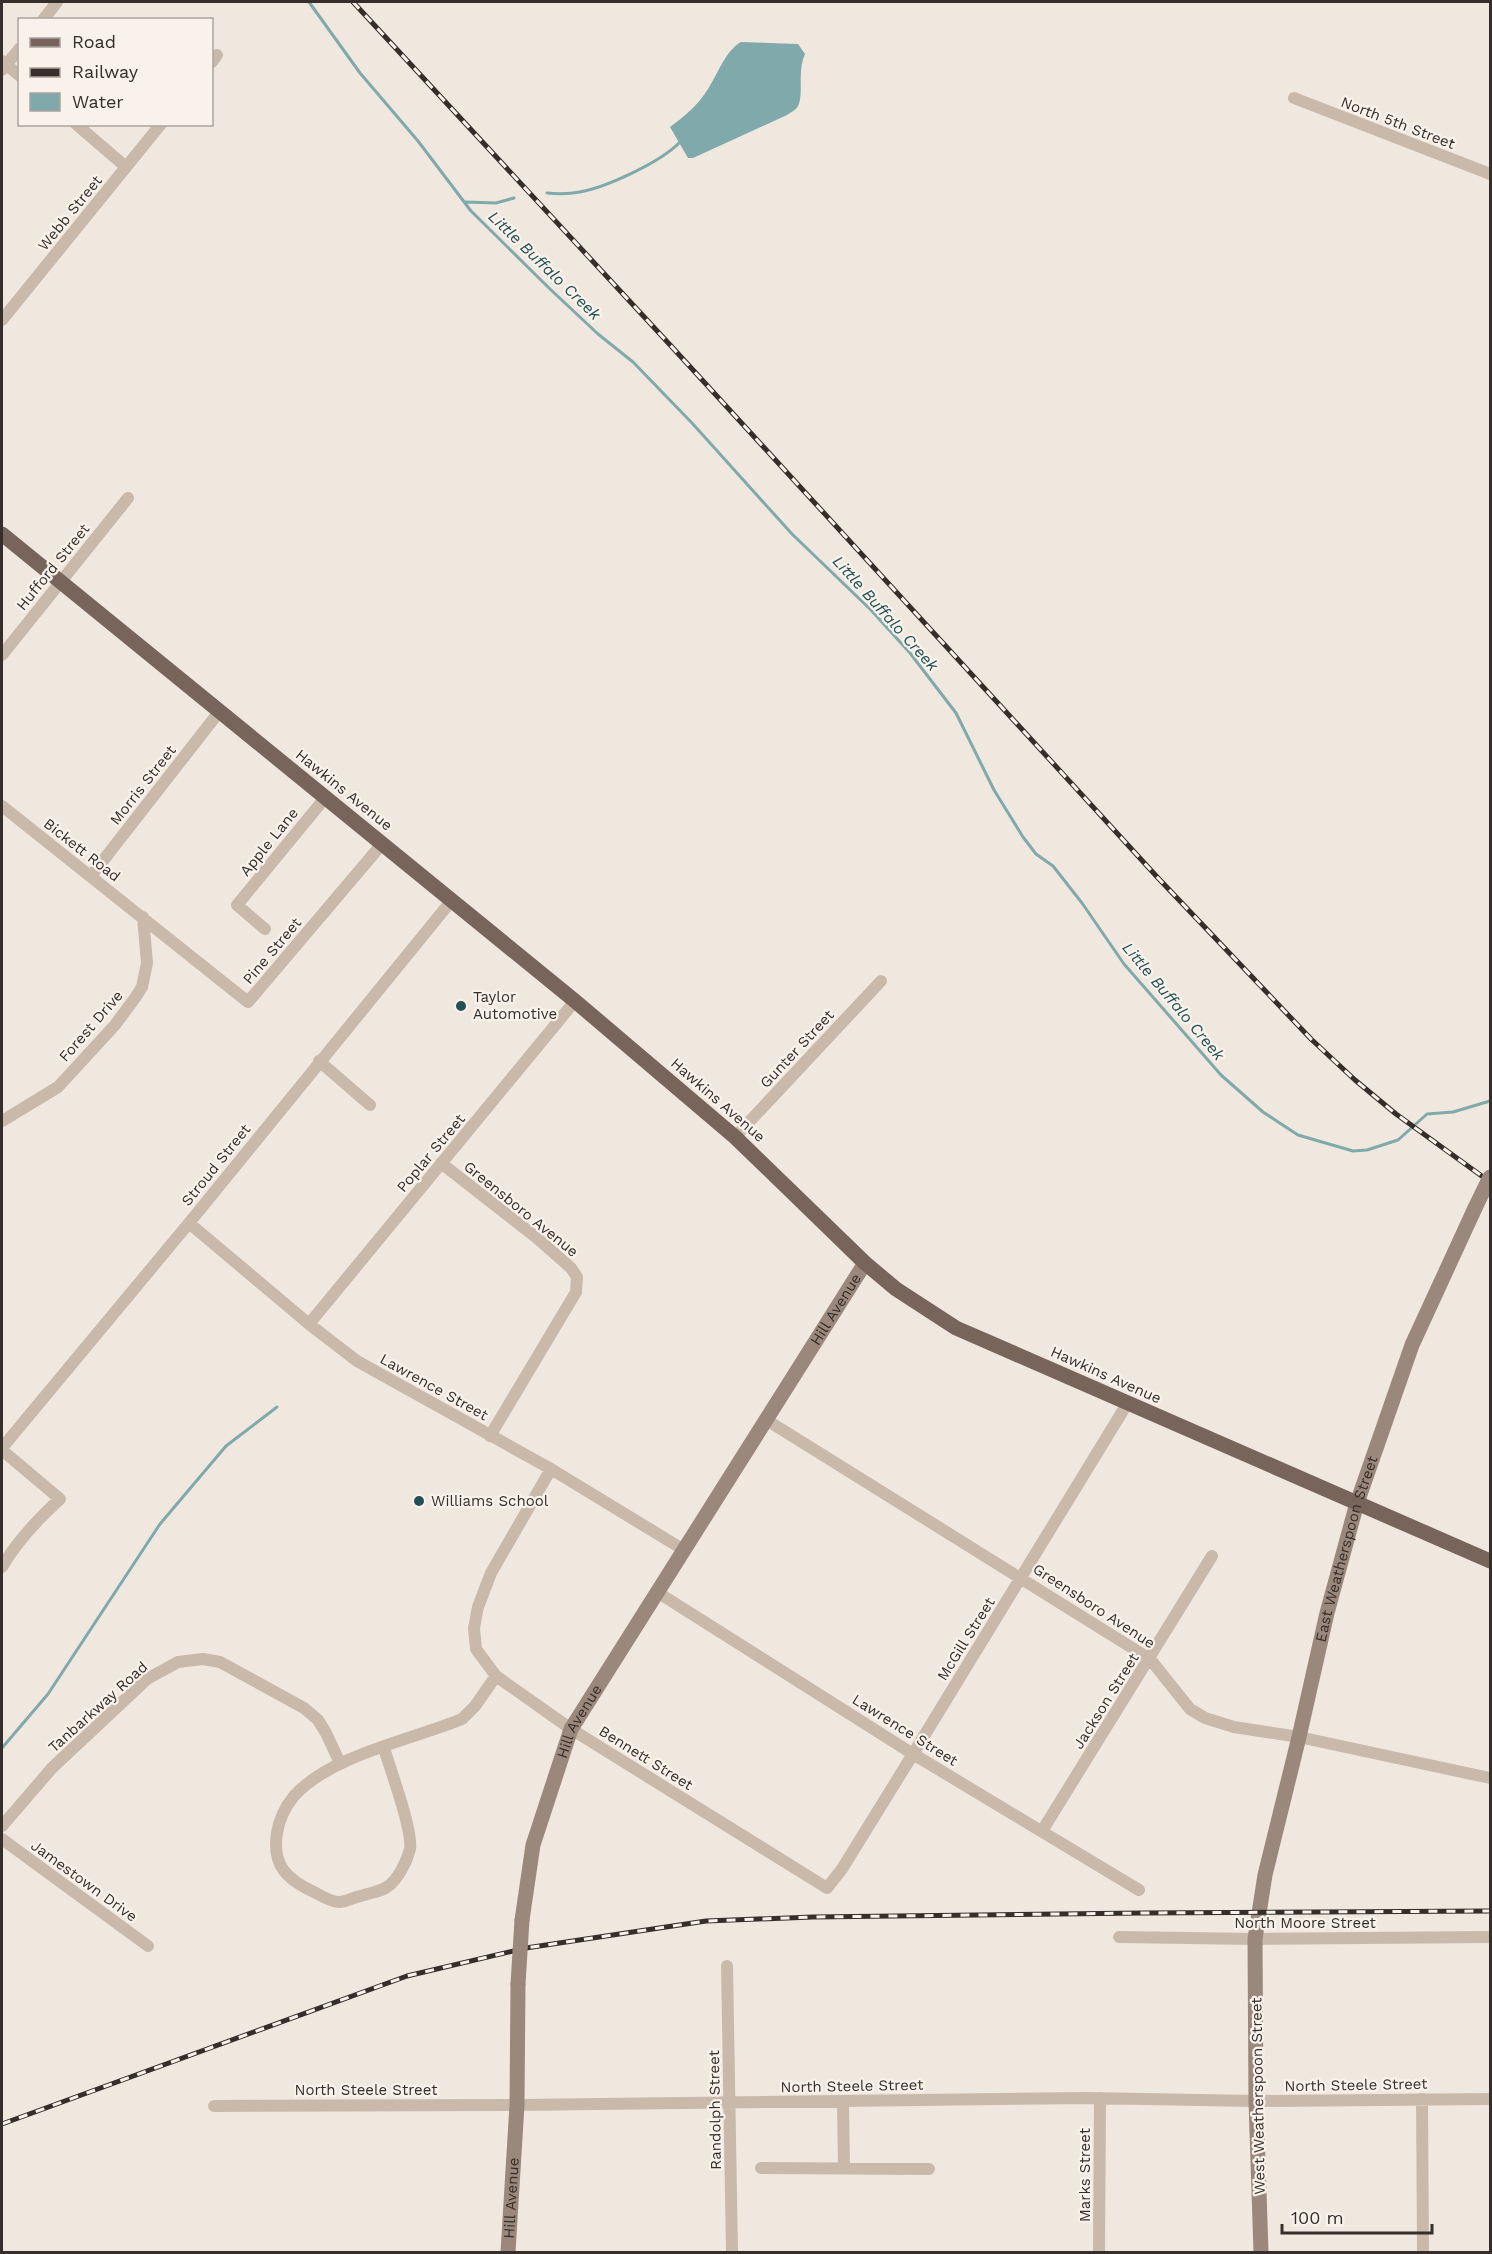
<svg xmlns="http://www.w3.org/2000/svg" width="1492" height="2254" viewBox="0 0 1492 2254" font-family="'Work Sans',sans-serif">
  <rect width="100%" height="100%" fill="#f0e8df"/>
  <path fill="#80a9ab" d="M741 42 798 44 805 54C797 72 804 95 798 106 796 110 791 112 787 115L693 158H688L670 127C685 116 698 105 708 89 718 74 725 51 741 42Z"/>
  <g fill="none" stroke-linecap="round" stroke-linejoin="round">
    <path stroke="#80a9ab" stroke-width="3" d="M309 2 360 73 418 141 471 211 550 289 598 334 633 362 692 423 792 534 871 610 910 653 956 713 994 790 1023 837 1036 854 1053 866 1082 903 1124 964 1221 1075 1263 1112 1298 1135 1353 1151 1367 1150 1398 1140 1427 1114 1453 1112 1490 1101
      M547 193C558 194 569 194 580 192 607 187 661 162 680 142
      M465 202 496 203 514 198
      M2 1748 48 1694 160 1524 226 1446 277 1407"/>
    <path stroke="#c8b9ab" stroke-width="12" d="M43 20 57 2
      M2 61 20 76
      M212 62 217 55
      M2 70 20 48
      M1294 98 1490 174
      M76 124 126 167
      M2 320 161 124
      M2 655 128 498
      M2 806 248 1002 382 844
      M91 876 219 712
      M265 929 237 905 325 798
      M319 1061 370 1105
      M2 1121 58 1087 115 1025 135 998 142 987 147 963 143 917
      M735 1137 881 981
      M441 1163 537 1238 571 1268 577 1277 576 1292 490 1436
      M189 1223 309 1324 357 1361 551 1469 684 1550
      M309 1324 575 1001
      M765 1419 1150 1659 1190 1709 1205 1718 1234 1727 1299 1737 1490 1778
      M2 1448 189 1223 452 900
      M2 1450 60 1499C38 1519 17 1541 2 1567
      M551 1469 491 1573 478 1607 474 1628 476 1649 496 1676 571 1729 827 1888 842 1869 913 1754 1127 1404
      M657 1592 913 1754 1139 1890
      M384 1748C390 1769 413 1830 410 1849 407 1861 398 1880 387 1887 380 1892 369 1893 361 1896 354 1897 346 1902 339 1902 331 1902 321 1896 314 1892 286 1879 272 1865 277 1833 279 1820 285 1807 294 1796 331 1755 411 1740 462 1719L475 1706 496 1676
      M2 1826 52 1768 147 1679 178 1662 203 1659 220 1662 304 1708 318 1720 326 1733 340 1763
      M1042 1831 1212 1556
      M2 1839 148 1946
      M1119 1937 1255 1939 1490 1937
      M727 1966 732 2252
      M1422 2099 1423 2252
      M843 2101 844 2168
      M214 2106 517 2105 1087 2098 1256 2101 1490 2099
      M761 2168 929 2169
      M1099 2252 1100 2098"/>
    <g stroke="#9b887d" stroke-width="15">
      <path id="s1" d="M522 1920 533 1845 571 1729 865 1263"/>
      <path id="s2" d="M508 2252 517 2105 518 1984"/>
      <path id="s3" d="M1261 2252 1256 2101 1255 1939 1265 1875 1299 1737 1327 1613 1357 1503 1412 1345 1475 1208"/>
    </g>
    <path stroke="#77655c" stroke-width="15" d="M2 534 575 1001 735 1137 865 1263 896 1289 956 1328 1490 1561"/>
    <g stroke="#362e2a" stroke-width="5">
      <path id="rail" d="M353 2 672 347 1159 879 1311 1039 1355 1080 1396 1114 1490 1182
        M2 2124 407 1976 526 1948 706 1921 813 1917 1142 1913 1490 1911"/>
    </g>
    <use href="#rail" stroke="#f8f2eb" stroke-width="3" stroke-dasharray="9" stroke-linecap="butt"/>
    <path stroke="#9b887d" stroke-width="15" d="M1475 1208 1490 1177
      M518 1984 522 1920"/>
  </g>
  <g fill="#235054" stroke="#f8f2eb" stroke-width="2">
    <circle cx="461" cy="1006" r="6"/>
    <circle cx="419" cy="1501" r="6"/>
  </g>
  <g text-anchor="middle" stroke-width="4.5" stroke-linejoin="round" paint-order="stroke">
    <g font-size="15" fill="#362e2a" stroke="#f8f2eb">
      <text transform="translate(1398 123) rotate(21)" y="5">North 5th Street</text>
      <text transform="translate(70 213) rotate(-51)" y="5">Webb Street</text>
      <text transform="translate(53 567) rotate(-51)" y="5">Hufford Street</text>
      <text transform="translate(143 785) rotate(-52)" y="5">Morris Street</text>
      <text transform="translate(344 790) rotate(39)" y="5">Hawkins Avenue</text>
      <text transform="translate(269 842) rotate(-51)" y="5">Apple Lane</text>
      <text transform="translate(82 850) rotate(38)" y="5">Bickett Road</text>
      <text transform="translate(272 951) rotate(-50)" y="5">Pine Street</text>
      <text transform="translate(91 1026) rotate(-49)" y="5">Forest Drive</text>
      <text transform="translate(797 1049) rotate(-47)" y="5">Gunter Street</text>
      <text transform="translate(718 1100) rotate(41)" y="5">Hawkins Avenue</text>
      <text transform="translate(431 1153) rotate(-50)" y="5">Poplar Street</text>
      <text transform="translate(216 1165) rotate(-51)" y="5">Stroud Street</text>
      <text transform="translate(521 1209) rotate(39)" y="5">Greensboro Avenue</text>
      <text dy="5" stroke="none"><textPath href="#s1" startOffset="694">Hill Avenue</textPath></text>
      <text transform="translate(1106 1375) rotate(24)" y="5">Hawkins Avenue</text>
      <text transform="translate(434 1387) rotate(29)" y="5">Lawrence Street</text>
      <text dy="5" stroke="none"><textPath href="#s3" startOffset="714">East Weatherspoon Street</textPath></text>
      <text transform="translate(1094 1606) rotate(33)" y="5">Greensboro Avenue</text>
      <text transform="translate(966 1639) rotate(-58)" y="5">McGill Street</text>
      <text transform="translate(1106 1701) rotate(-58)" y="5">Jackson Street</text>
      <text transform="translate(98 1707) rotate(-42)" y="5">Tanbarkway Road</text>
      <text dy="5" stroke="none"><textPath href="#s1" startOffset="208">Hill Avenue</textPath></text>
      <text transform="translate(905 1730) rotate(32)" y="5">Lawrence Street</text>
      <text transform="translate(646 1758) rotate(32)" y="5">Bennett Street</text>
      <text transform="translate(84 1881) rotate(36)" y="5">Jamestown Drive</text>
      <text x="1305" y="1928">North Moore Street</text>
      <text transform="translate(1356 2085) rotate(-1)" y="5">North Steele Street</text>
      <text transform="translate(852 2086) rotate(-1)" y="5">North Steele Street</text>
      <text x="366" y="2095">North Steele Street</text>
      <text transform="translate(1258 2096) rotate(-91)" y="5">West Weatherspoon Street</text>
      <text transform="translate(715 2110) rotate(-91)" y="5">Randolph Street</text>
      <text transform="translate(1085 2175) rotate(-90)" y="5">Marks Street</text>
      <text dy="5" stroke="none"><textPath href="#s2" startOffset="54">Hill Avenue</textPath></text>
    </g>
    <g font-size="15" fill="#362e2a" stroke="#f8f2eb" text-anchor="start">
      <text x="473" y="1002">Taylor<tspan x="473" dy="17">Automotive</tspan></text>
      <text x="431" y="1506">Williams School</text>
    </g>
    <g font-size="16" font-style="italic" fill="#235054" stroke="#f8f2eb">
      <text transform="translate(545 265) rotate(44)" y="6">Little Buffalo Creek</text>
      <text transform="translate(886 613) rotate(48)" y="6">Little Buffalo Creek</text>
      <text transform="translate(1174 1001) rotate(50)" y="6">Little Buffalo Creek</text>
    </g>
  </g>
  <rect width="1492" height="2254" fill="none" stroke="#362e2a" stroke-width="6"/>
  <rect x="18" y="18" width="195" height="108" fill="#f8f2eb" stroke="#aaa49e" stroke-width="1.5"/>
  <rect x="30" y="38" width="30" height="9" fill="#77655c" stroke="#aaa49e" stroke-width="1.5"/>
  <text x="72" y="48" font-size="18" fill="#362e2a">Road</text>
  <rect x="30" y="68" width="30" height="9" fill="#362e2a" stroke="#aaa49e" stroke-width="1.5"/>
  <text x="72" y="78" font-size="18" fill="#362e2a">Railway</text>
  <rect x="30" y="93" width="30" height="18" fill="#80a9ab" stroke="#aaa49e" stroke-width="1.5"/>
  <text x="72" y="108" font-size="18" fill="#362e2a">Water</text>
  <path d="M1282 2224v9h150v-9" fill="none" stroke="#362e2a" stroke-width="3"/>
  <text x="1291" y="2224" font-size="18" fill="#362e2a" stroke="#f8f2eb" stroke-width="4.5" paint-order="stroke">100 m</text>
</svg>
